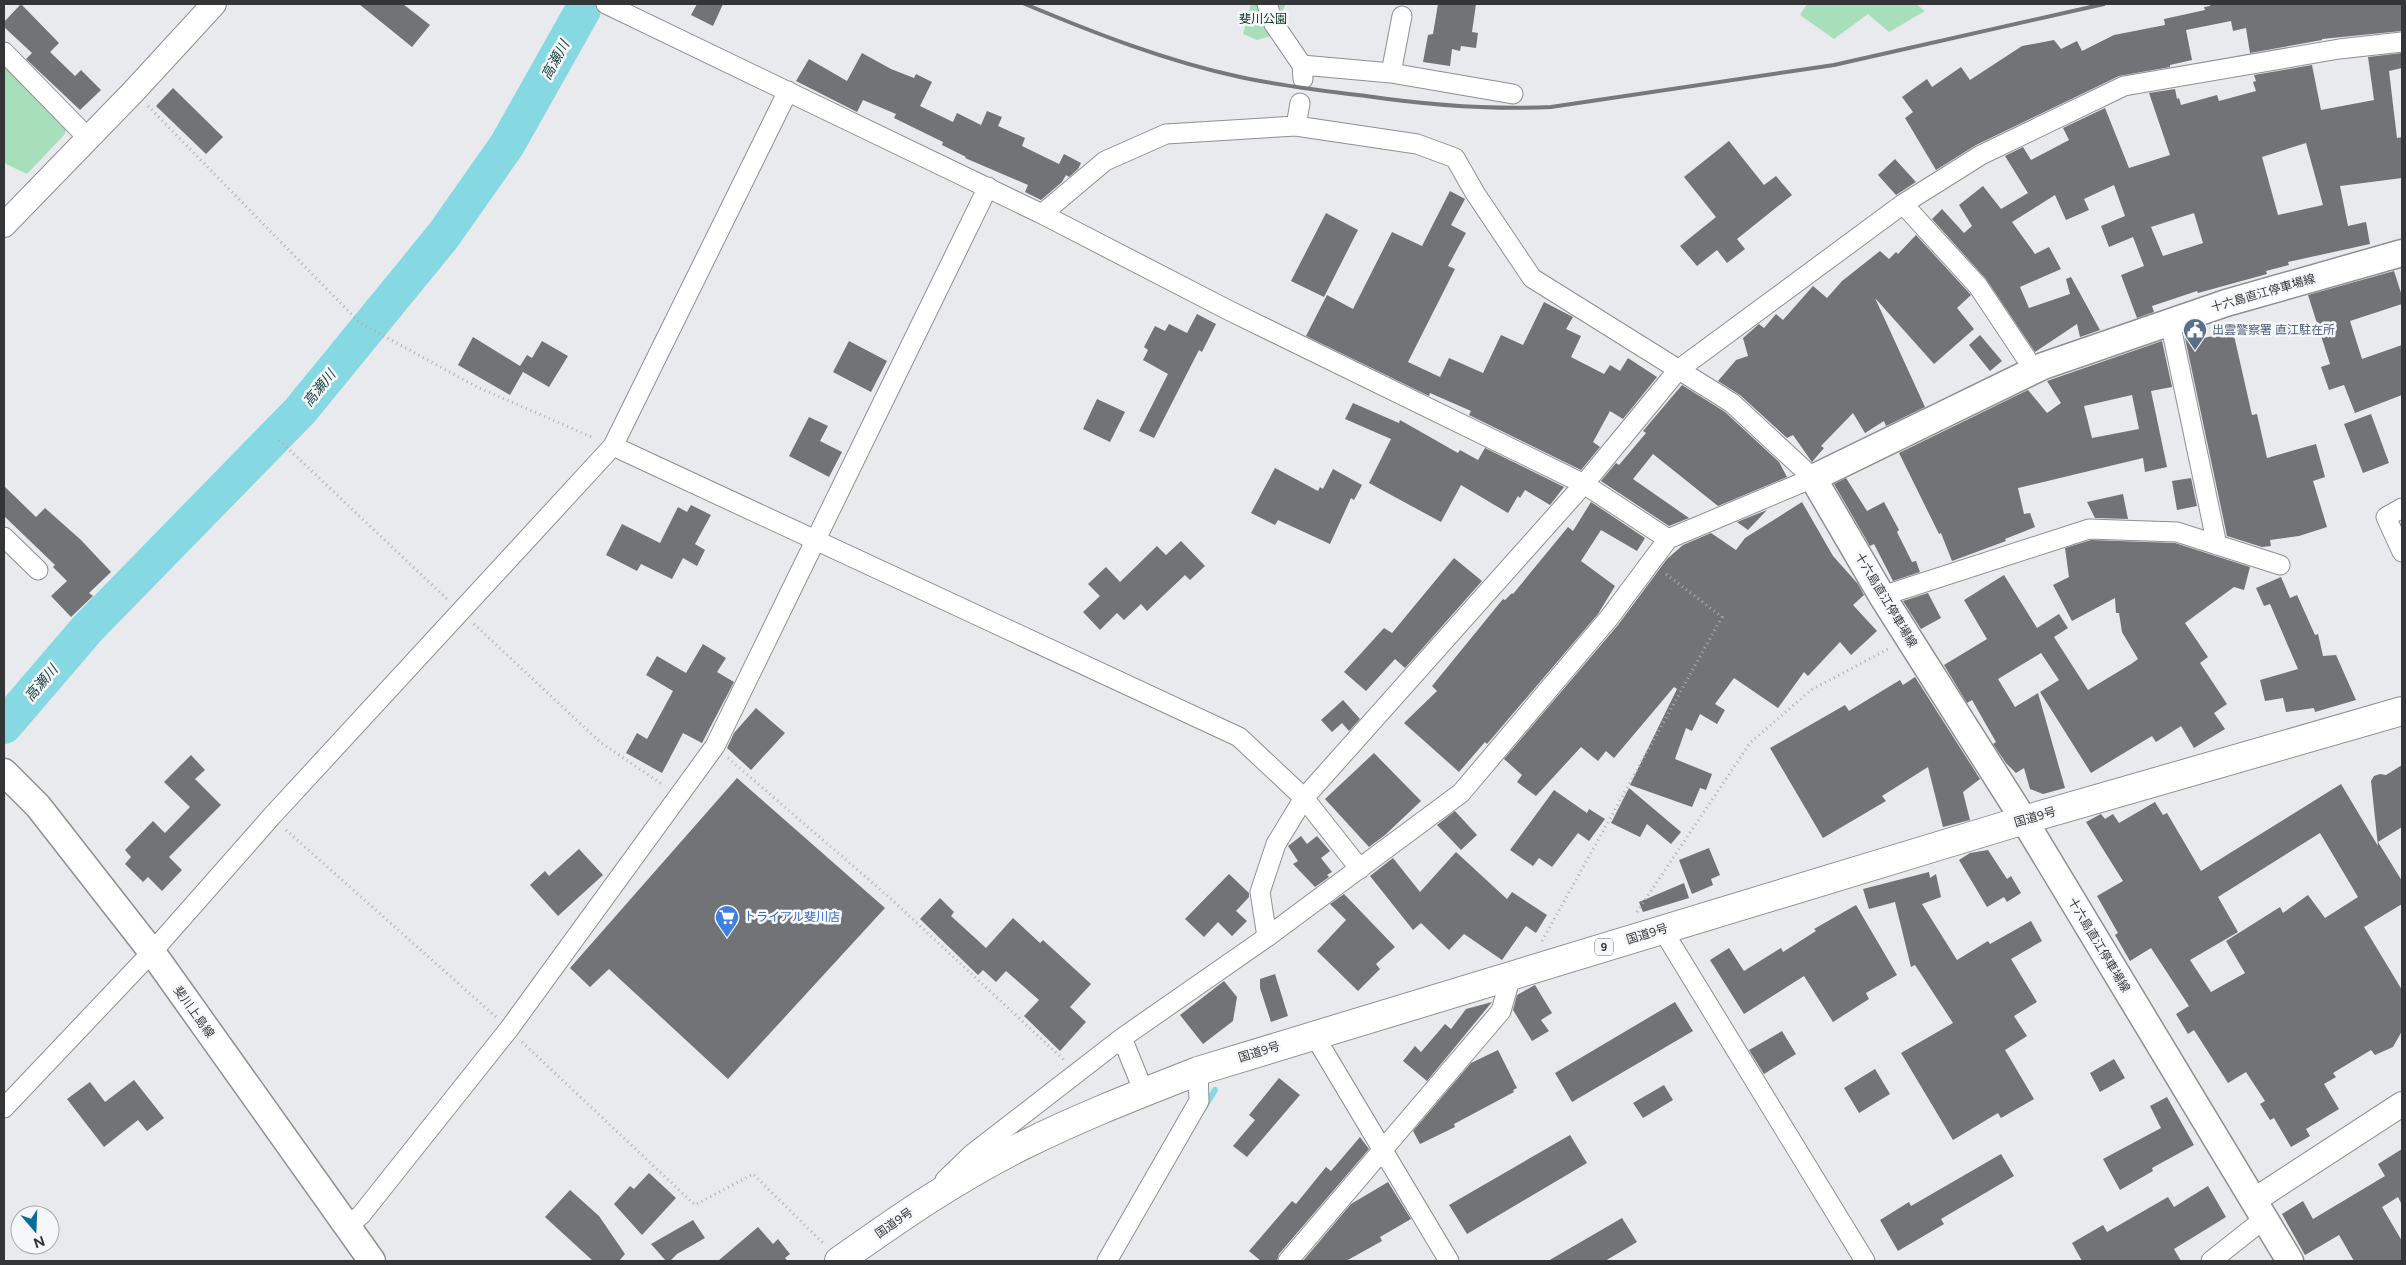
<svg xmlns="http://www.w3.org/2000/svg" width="2406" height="1265" viewBox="0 0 2406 1265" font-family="Figtree,'Noto Sans JP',sans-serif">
  <rect width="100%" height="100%" fill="#e8eaed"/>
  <path fill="#a7dfba" d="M1251 4H1286L1271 36 1257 40 1243 34Z
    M1807 4H1916L1925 11 1889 32 1868 14 1834 39 1800 15Z
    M4 65 66 127 65 134 27 174 4 163Z"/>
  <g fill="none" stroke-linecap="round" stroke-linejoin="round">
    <path stroke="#86d9e2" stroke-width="6" d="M1204 1108 1215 1090"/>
    <path stroke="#86d9e2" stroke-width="36" d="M4 726 88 628 300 411 443 236 507 145 583 10"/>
  </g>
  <path fill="#717376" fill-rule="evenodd" d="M21 4 59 43 50 52 75 76 81 70 101 90 80 110 26 59 32 53 4 27V22Z
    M359 4H403L430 25 412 47Z
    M697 4H723L713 26 691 15Z
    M1438 4H1476L1472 32 1478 33 1476 48 1461 46 1460 51 1452 49 1450 66 1423 62 1428 35 1433 34Z
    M2210 4H2402V31L2322 39V40L2250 53 2246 28 2233 31 2231 21 2186 30 2192 60 2170 65V67L2119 76 1976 145 1936 170 1905 118 1913 112 1902 97 1927 79 1932 87 1961 67 1970 80 2022 46 2054 40 2061 49 2077 41 2082 51 2114 35 2165 25 2164 19 2205 10 2204 7 2210 6Z
    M862 53 891 69 914 78 916 74 932 82 920 106 953 122 957 113 981 125 987 111 1002 117 998 126 1025 138 1022 146 1059 164 1064 154 1081 163 1078 169 1069 177 1066 175 1062 182 1041 200 1025 192 1028 185 965 158 966 157 942 145 943 142 894 118 896 114 863 100 857 112 796 81 809 59 847 81Z
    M2402 53V68L2389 71 2397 138 2402 137V178L2340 186 2348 226 2366 222 2370 244 2288 262 2289 265 2266 271 2267 274 2198 293 2197 291 2152 306 2154 312 2137 318 2121 275 2144 266 2133 237 2109 247 2101 226 2125 216 2114 185 2084 199 2089 210 2066 220 2055 195 2012 222 2035 254 2049 247 2061 269 2020 287 2029 308 2070 294 2066 279 2071 277 2100 330 2080 337 2077 324 2035 352 1986 279 1932 219 1942 209 1964 233 1972 226 1959 205 1983 186 2001 209 2028 193 2005 156 2023 147 2031 160 2069 140 2063 128 2105 108 2129 168 2170 155 2149 93 2175 89 2177 99 2179 98 2181 105 2217 95 2219 101 2256 91 2253 82 2256 81 2254 75 2312 65 2321 110 2374 100 2368 57ZM2306 143 2323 205 2278 215 2262 157ZM2194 213 2203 243 2163 256 2151 227Z
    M173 88 223 137 206 154 156 106Z
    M1729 141 1764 185 1776 176 1792 195 1737 239 1745 249 1727 263 1717 250 1697 266 1680 246 1716 217 1684 177Z
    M1895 159 1916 182 1896 195 1878 175Z
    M1450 191 1465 199 1451 225 1466 233 1448 266 1455 269 1408 362 1440 377 1449 358 1483 373 1501 335 1523 345 1544 302 1573 317 1566 329 1581 336 1571 357 1604 374 1610 365 1620 371 1628 358 1657 377 1623 419 1610 411 1593 442 1600 447 1581 470 1469 415 1471 411 1430 393 1429 396 1306 336 1327 295 1353 309 1392 232 1422 246Z
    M1326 213 1358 230 1324 297 1291 281Z
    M1916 235 1971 295 1957 308 1974 329 1934 364 1875 298 1925 407 1886 426 1884 421 1865 433 1853 413 1821 446 1824 448 1812 462 1793 435 1787 438 1740 395 1718 381 1736 360 1748 356 1743 338 1759 324 1764 328 1776 314 1783 320 1813 286 1827 298 1842 281 1880 251 1889 259 1896 252 1898 254Z
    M2394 271 2402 296V304L2350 321 2362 359 2402 345V395L2355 413 2344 385 2329 390 2321 367 2330 364 2308 295Z
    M1197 314 1216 324 1202 352 1199 350 1154 438 1139 431 1168 374 1143 360 1148 350 1144 347 1155 326 1165 331 1169 324 1187 333Z
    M2198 328 2200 339 2233 331 2252 415 2257 414 2267 458 2316 444 2325 477 2313 481 2327 527 2299 536 2270 540 2271 546 2262 547 2227 536 2184 333Z
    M1980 335 2002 361 1990 371 1969 345Z
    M473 337 520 366 527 355 532 358 542 341 568 356 549 387 523 372 510 395 458 365Z
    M849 341 887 361 871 392 833 372Z
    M2162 341 2172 387 2151 391 2167 467 2145 472 2143 458 2018 488 2024 514 2030 513 2035 527 2005 539 2006 541 1952 561 1941 533 1939 534 1899 453 2028 390 2047 413 2061 403 2047 381ZM2132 395 2139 429 2092 438 2084 406Z
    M1682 385 1725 412 1779 462 1787 477 1718 506 1653 454 1633 479 1689 518 1669 526 1601 481 1616 463 1619 465 1646 433 1643 431Z
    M1097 399 1125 412 1110 442 1083 429Z
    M1353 403 1399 423 1400 420 1458 453 1460 450 1478 460 1485 448 1564 487 1550 505 1525 490 1520 498 1518 496 1508 513 1461 485 1441 522 1369 483 1391 439 1345 419Z
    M2371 414 2389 463 2363 473 2344 424Z
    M809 417 828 426 820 441 842 452 829 477 789 456Z
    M1275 468 1318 491 1320 487 1323 489 1333 469 1362 485 1354 500 1351 498 1330 544 1278 520 1275 525 1251 513Z
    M1846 478 1867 511 1884 502 1899 530 1897 532 1912 562 1916 561 1920 572 1893 581 1874 544 1870 546 1834 484Z
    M2191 478 2197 506 2177 510 2172 481Z
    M4 486 36 517 45 508 81 540 111 572 89 593 93 596 71 617 51 596 67 581 53 567 55 565 4 516Z
    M2123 494 2128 519 2095 518 2087 502Z
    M1591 502 1645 538 1637 551 1601 530 1581 561 1615 586 1598 614 1487 744 1485 742 1459 772 1404 723 1437 691 1432 686 1503 599 1505 600 1512 593 1513 594 1568 527 1573 531Z
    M1802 502 1833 556 1858 584 1864 595 1853 605 1877 631 1851 655 1840 642 1808 676 1804 672 1778 708 1734 678 1715 704 1725 710 1717 724 1700 714 1692 731 1686 728 1675 759 1712 774 1706 790 1700 788 1692 807 1630 785 1677 689 1674 687 1614 758 1606 751 1598 761 1581 747 1536 796 1517 782 1522 775 1504 759 1618 625 1667 559 1683 545 1711 533 1736 550 1745 538Z
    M691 505 711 515 695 544 705 550 697 566 683 558 672 579 641 564 637 571 606 555 622 524 660 543 678 507 687 512Z
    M1767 510 1748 530 1737 522Z
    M2091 540 2175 543 2250 567 2244 590 2234 587 2185 623 2208 657 2200 663 2227 704 2214 713 2225 729 2194 748 2181 726 2156 742 2152 736 2091 773 2040 692 2059 680 2041 653 1998 679 2015 707 2038 693 2065 788 2043 794 2030 789 2024 768 2016 773 2006 763 1993 744 1996 742 1972 700 1967 703 1944 665 1987 639 1964 600 2004 575 2037 628 2059 614 2068 628 2054 637 2088 690 2131 664 2138 659 2122 632 2119 613H2116L2115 598 2072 621 2053 585 2069 577 2065 548Z
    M1181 541 1205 566 1190 580 1185 575 1147 611 1141 604 1124 620 1117 613 1100 630 1083 612 1100 596 1088 584 1106 567 1120 582 1157 546 1166 555Z
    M1454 558 1482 581 1405 668 1395 659 1366 691 1344 672 1384 628 1392 633Z
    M2281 577 2290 598 2297 595 2315 635 2318 634 2323 656 2336 655 2356 700 2315 712 2314 708 2286 712 2283 698 2265 701 2260 680 2298 669 2270 604 2264 606 2256 588Z
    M1928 593 1941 618 1921 629 1903 601Z
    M703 644 726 658 717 672 734 682 702 743 683 733 662 773 626 753 637 733 647 739 673 691 646 675 657 656 686 673Z
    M1915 677 1980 779 1963 792 1970 820 1943 827 1928 767 1882 796 1886 801 1823 838 1770 748 1845 705 1849 711 1900 680 1903 685Z
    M1343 700 1360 719 1349 731 1342 723 1332 732 1321 720Z
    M756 708 785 733 751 770 727 748 734 733Z
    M1374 753 1421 801 1385 835 1369 847 1325 799Z
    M191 755 205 770 195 779 221 805 169 857 182 870 162 891 148 877 143 882 125 864 131 857 125 850 153 821 165 833 190 807 164 782Z
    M2402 765V827L2378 842 2402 881V904L2364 927 2402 990V1031L2393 1047 2375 1055 2371 1050 2333 1073 2336 1077 2324 1084 2339 1109 2306 1129 2310 1136 2291 1147 2274 1118 2270 1120 2260 1104 2265 1101 2246 1072 2228 1083 2194 1030 2188 1034 2176 1014 2189 1006 2151 948 2130 961 2115 935 2118 933 2097 896 2123 881 2086 822 2101 814 2105 819 2113 814 2119 823 2155 802 2163 815 2167 813 2201 871 2341 784 2378 846 2371 781 2374 776 2380 774 2386 775ZM2320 833 2358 897 2325 918 2308 895 2283 913 2280 907 2226 941 2245 973 2211 992 2190 960 2238 932 2218 897Z
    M737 778 885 908 728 1079 609 969 590 987 570 968Z
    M1629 788 1681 832 1671 844 1647 824 1640 837 1611 823Z
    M1554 790 1587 813 1589 809 1605 819 1589 841 1578 833 1552 867 1539 858 1533 866 1510 850Z
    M1455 811 1477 835 1461 850 1437 825Z
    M1301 836 1307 844 1317 836 1330 851 1321 858 1332 872 1327 875 1329 877 1315 887 1293 864 1298 861 1288 846Z
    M1709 848 1720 875 1711 879 1713 885 1692 894 1679 860Z
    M579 849 603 875 558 916 530 885 545 871 549 876Z
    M1988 850 2007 879 2011 876 2021 893 2007 902 2004 897 1987 907 1959 860 1970 853Z
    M1456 852 1507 899 1512 892 1547 915 1536 933 1526 926 1502 960 1464 934 1449 950 1421 923 1413 930 1370 876 1393 858 1420 892Z
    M1929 872 1930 878 1936 874 1941 897 1922 904 1957 960 1988 941 1990 944 2031 921 2042 941 2011 959 2037 1002 2014 1016 2027 1036 2005 1050 2034 1099 2001 1118 1998 1113 1953 1140 1901 1053 1953 1023 1915 965 1911 967 1895 902 1869 909 1863 889Z
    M1229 874 1249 893V897L1236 911 1247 921 1232 936 1218 922 1204 937 1185 919Z
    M1684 883 1689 898 1643 912 1639 902Z
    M1344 894 1395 947 1376 964 1380 969 1358 991 1317 951 1346 920 1330 904Z
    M940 898 954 912 951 916 986 948 1013 918 1040 943 1043 940 1091 984 1070 1007 1086 1022 1060 1051 1024 1016 1039 1000 1006 971 996 982 983 970 978 975 920 919Z
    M1856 905 1897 975 1866 993 1869 999 1833 1022 1804 976 1744 1014 1710 960 1729 948 1744 971 1781 948 1783 952 1816 931 1814 929Z
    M1275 974 1288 1016 1271 1022 1260 988V979Z
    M1224 981 1237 997 1233 1021 1203 1044 1180 1015Z
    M1535 985 1552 1013 1541 1020 1549 1031 1532 1041 1513 1010 1517 995Z
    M1492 1002 1427 1081 1403 1061 1415 1046 1421 1052 1445 1024 1451 1029 1466 1009Z
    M1675 1002 1693 1031 1572 1102 1555 1073Z
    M1782 1031 1796 1054 1764 1074 1749 1050Z
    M1498 1050 1517 1088 1513 1090 1514 1092 1454 1124 1455 1127 1420 1144 1413 1131 1471 1063Z
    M2114 1059 2125 1078 2100 1092 2090 1073Z
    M1875 1069 1890 1094 1859 1113 1844 1088Z
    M1279 1078 1300 1095 1247 1157 1233 1146 1255 1120 1249 1115Z
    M134 1080 164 1118 147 1131 138 1120 104 1147 67 1099 90 1082 105 1102Z
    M1664 1085 1673 1100 1643 1118 1633 1103Z
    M2167 1097 2194 1145 2152 1168 2153 1171 2120 1190 2103 1159 2161 1128 2150 1106Z
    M1570 1135 1587 1163 1467 1234 1449 1205Z
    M1360 1137 1369 1149 1279 1254 1277 1261H1261L1249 1251 1292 1201 1296 1204 1326 1167 1331 1171Z
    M2402 1149V1205L2398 1197 2382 1207 2402 1241V1261H2354L2339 1235 2305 1255 2282 1214 2303 1201 2313 1219 2385 1176 2378 1164Z
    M2001 1154 2014 1176 1941 1219 1944 1224 1898 1251 1880 1220 1909 1202 1911 1206Z
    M649 1173 676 1198 642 1235 614 1204 630 1186 634 1189Z
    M1388 1182 1411 1219 1380 1237 1382 1241 1346 1261H1303L1351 1204Z
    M2208 1186 2226 1217 2174 1249 2181 1261H2082L2072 1243 2103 1225 2107 1232 2168 1197 2174 1207Z
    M570 1190 599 1216 625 1254 619 1261H593L545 1217Z
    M1622 1218 1637 1242 1605 1261H1548Z
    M693 1220 705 1238 677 1254 670 1261H666L651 1244Z
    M758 1227 773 1244 778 1239 790 1254 785 1258 788 1261H718Z"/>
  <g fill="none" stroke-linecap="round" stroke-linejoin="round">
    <g stroke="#8d8f92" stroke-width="21">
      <path id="minor" d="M606 4 1042 214 1230 311 1584 484 1668 539
        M1267 4 1274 24 1302 65 1303 79
        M4 52 88 138
        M1302 65 1391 73 1513 94
        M1391 73 1402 16
        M1296 126 1300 103
        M1903 204 1978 286 2034 370
        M2170 322 2217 545
        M613 446 1239 737 1304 798 1360 869
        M2402 508 2386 517 2402 552
        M4 537 38 570
        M1882 596 2089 529 2177 532 2280 565
        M1662 929 1865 1261
        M1267 937 1260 892 1276 844 1304 798 1584 484 1678 370 1903 204 1981 155 2124 86 2339 49 2402 42
        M1314 1035 1449 1261
        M1122 1038 1144 1092
        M4 1108 152 952 271 817 613 446 788 91
        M945 1180 972 1154 1122 1038 1267 937 1461 793 1609 618 1668 539 1813 478 1732 403 1532 278 1475 193 1455 158 1417 144 1296 126 1166 134 1105 161 1042 214
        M347 1226 361 1215 509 1029 715 746 988 187
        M1107 1261 1199 1101 1198 1071
        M1288 1261 1501 1011 1511 976
        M2211 1261 2264 1219"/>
    </g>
    <g stroke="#8d8f92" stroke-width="26">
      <path id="tertiary" d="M4 225 134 91 214 4
        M2253 1201 2402 1104"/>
    </g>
    <g stroke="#8d8f92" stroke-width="29">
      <path id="secondary" d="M4 772 38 806 152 952 372 1261
        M2290 1261 2024 820 1882 596 1813 478 2043 366 2226 303 2402 253"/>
    </g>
    <g stroke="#8d8f92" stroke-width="30">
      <path id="trunk" d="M839 1261C898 1219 960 1176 1026 1144 1082 1116 1140 1094 1198 1071L2024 820 2402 711"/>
    </g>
    <path stroke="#adaeb1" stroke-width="3" stroke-dasharray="1 4" stroke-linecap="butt" d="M148 106 360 323 477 387 594 438
      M279 440 447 599
      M474 624 600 742 663 785
      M728 758 890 898 1064 1060
      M286 830 496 1017
      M1637 912 1750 743 1811 690 1888 649
      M1542 941 1722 617 1666 574
      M522 1042 695 1205 753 1174 824 1244"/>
    <use href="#minor" stroke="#fff" stroke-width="19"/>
    <use href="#tertiary" stroke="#fff" stroke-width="24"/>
    <use href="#secondary" stroke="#fff" stroke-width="26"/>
    <use href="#trunk" stroke="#fff" stroke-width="28"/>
    <path stroke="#77787a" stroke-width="4" d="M1025 4C1094 33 1166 61 1240 77 1281 86 1324 91 1366 96 1428 105 1489 110 1551 107L1834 65 2104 4"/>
  </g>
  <defs>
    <g id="civic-pin" transform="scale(1.25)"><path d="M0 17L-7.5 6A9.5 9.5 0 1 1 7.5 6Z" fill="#5c6f8a" stroke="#f5f7fa"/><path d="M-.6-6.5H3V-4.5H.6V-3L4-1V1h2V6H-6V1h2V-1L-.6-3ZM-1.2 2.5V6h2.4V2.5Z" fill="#fff"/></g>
    <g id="supermarket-pin" transform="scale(1.25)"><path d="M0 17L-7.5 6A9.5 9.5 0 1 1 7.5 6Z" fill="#3f7fe0" stroke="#f5f7fa"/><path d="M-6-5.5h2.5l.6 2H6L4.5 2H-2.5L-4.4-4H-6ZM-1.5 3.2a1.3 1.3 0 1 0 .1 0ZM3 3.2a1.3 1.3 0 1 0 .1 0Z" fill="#fff"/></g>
  </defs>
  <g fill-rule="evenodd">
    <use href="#civic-pin" x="2195" y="330"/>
    <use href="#supermarket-pin" x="727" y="917"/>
  </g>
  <g text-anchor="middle" stroke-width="5" stroke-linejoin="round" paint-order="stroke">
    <rect fill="#f5f7fa" stroke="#6e6f71" stroke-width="1" x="1595" y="938.5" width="18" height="17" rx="4"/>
    <g font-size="11" font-weight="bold" fill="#343536">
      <text x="1604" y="951">9</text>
    </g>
    <g font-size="12" fill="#02341b" stroke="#f5f7fa">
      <text x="1263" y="23">斐川公園</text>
    </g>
    <g font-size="12" fill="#343536" stroke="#f5f7fa">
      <text transform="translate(2263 293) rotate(-16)" y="4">十六島直江停車場線</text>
      <text transform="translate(1886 600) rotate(59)" y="4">十六島直江停車場線</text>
      <text transform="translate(2035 817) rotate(-16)" y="4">国道9号</text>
      <text transform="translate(1647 934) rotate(-17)" y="4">国道9号</text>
      <text transform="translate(2099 945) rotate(59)" y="4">十六島直江停車場線</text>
      <text transform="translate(194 1012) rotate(54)" y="4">斐川上島線</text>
      <text transform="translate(1259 1052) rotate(-17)" y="4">国道9号</text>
      <text transform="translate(894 1223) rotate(-35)" y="4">国道9号</text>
    </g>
    <g font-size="12" fill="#4e5e75" stroke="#f5f7fa" text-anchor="start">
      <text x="2212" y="334">出雲警察署 直江駐在所</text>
    </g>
    <g font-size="12" fill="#366cbe" stroke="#f5f7fa" text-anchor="start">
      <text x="744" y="921">トライアル斐川店</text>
    </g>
    <g font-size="14" font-style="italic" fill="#194145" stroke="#f5f7fa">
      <text transform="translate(555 60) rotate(-61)" y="5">高瀬川</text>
      <text transform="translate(319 388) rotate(-51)" y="5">高瀬川</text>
      <text transform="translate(41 683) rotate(-50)" y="5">高瀬川</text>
    </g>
  </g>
  <rect width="2406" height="1265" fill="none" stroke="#343536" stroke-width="10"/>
  <g transform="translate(35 1230) rotate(161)"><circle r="24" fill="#f5f7fa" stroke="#a8a9ac"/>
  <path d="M0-4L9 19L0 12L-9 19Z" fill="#066e9b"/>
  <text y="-8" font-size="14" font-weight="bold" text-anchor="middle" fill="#343536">N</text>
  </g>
</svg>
